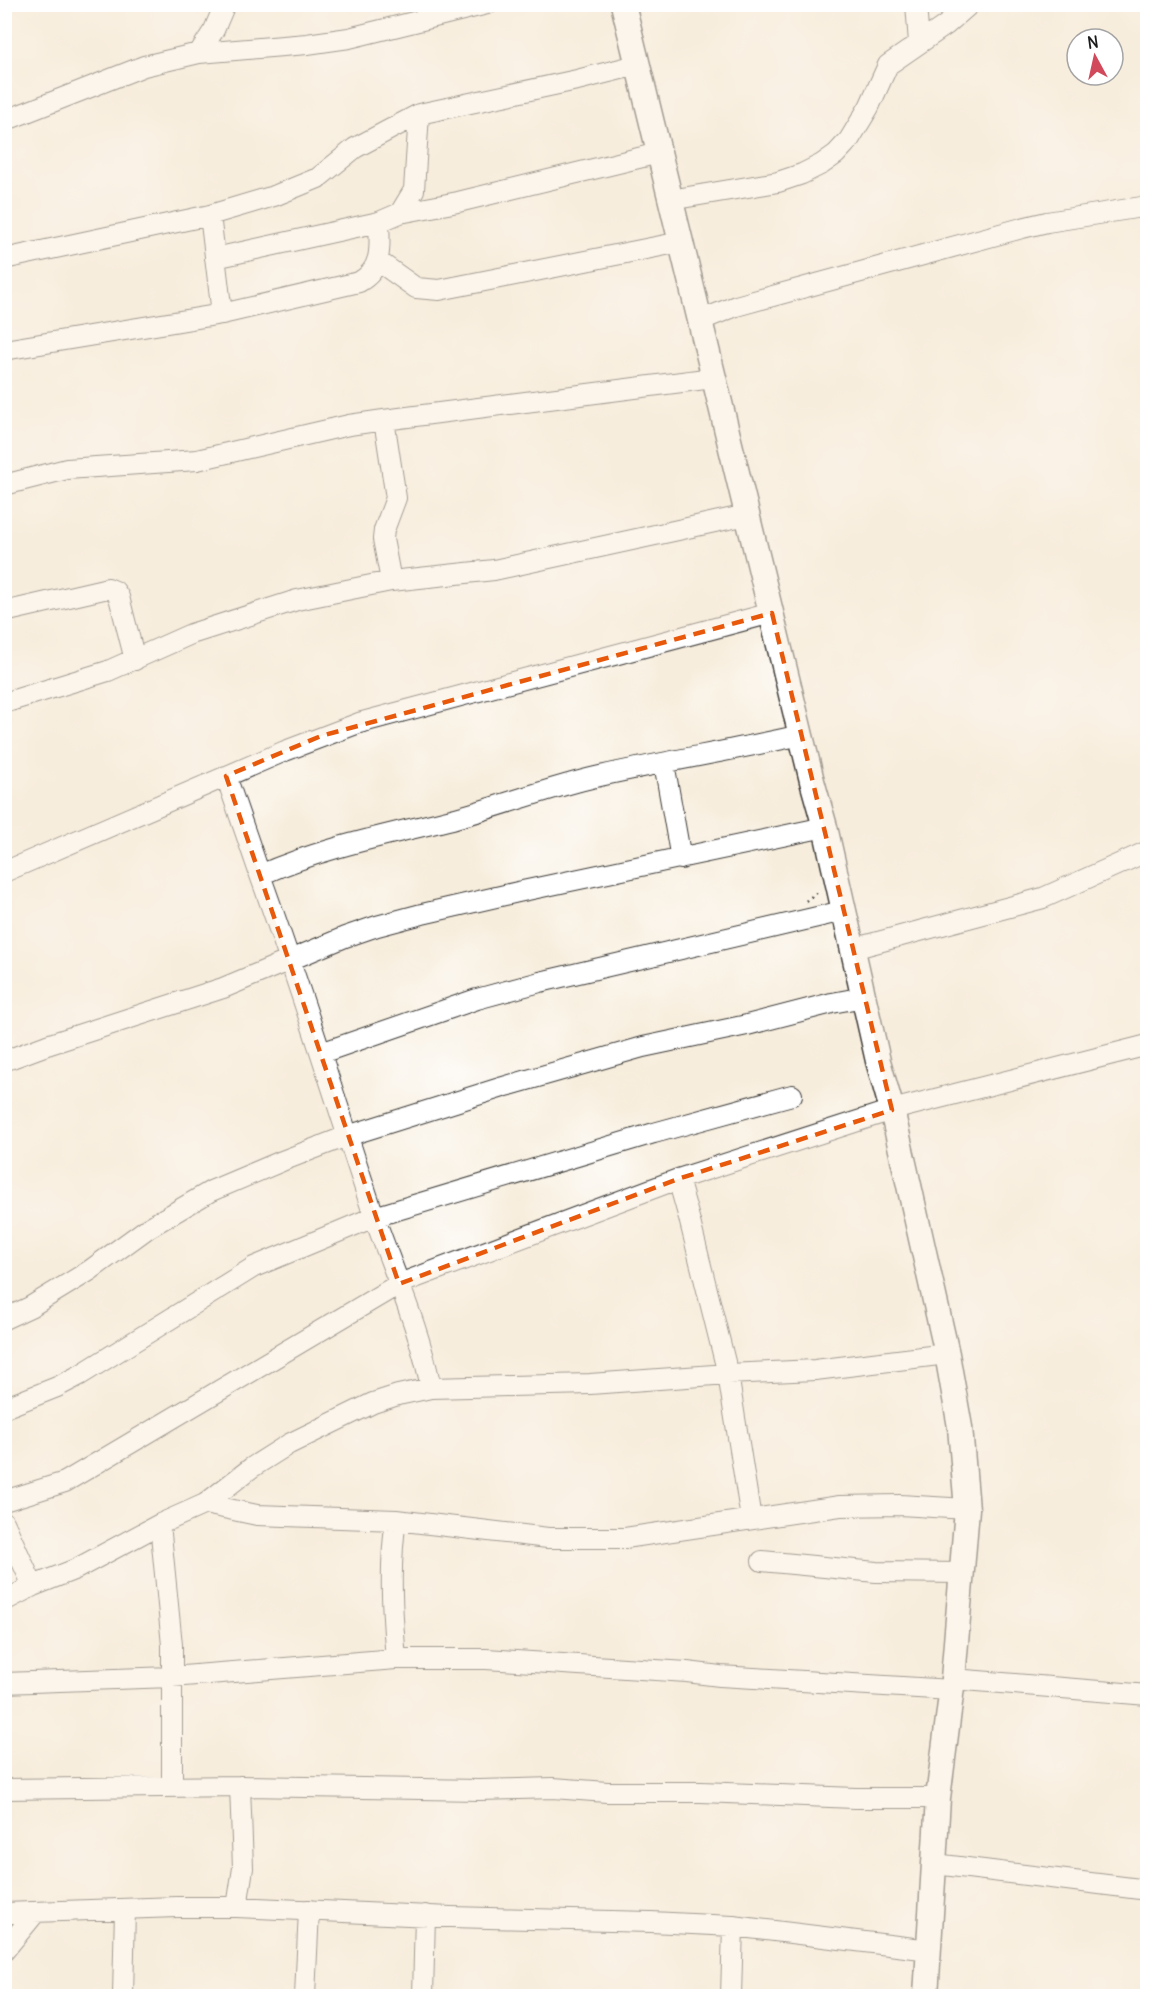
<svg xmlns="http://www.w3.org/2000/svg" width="1152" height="2001" viewBox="0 0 1152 2001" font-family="Delius,sans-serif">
  <rect width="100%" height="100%" fill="#fff"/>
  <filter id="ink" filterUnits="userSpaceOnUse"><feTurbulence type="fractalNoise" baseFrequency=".0167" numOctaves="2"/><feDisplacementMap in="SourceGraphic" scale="12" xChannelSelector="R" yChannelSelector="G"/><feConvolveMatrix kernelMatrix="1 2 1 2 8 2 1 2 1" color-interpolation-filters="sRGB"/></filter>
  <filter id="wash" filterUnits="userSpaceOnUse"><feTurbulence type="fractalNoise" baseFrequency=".008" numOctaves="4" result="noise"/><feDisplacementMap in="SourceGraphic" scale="24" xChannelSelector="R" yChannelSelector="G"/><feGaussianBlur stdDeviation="1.35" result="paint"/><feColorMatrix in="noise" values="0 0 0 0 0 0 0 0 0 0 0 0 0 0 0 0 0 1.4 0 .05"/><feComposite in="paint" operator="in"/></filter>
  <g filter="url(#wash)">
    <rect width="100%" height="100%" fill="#f7eddc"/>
  </g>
  <g filter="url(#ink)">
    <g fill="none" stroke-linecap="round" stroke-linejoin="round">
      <g stroke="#3d3b39" stroke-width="22">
        <path id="minor" d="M916 4 919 43
          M199 53 214 30 225 4
          M419 114 414 190 400 213 458 202 659 153
          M4 121 144 66 199 53 307 44 349 38 487 4
          M670 200 778 182 802 174 822 164 836 154 849 140 869 107 888 65 946 25 970 4
          M210 215 222 314
          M215 258 379 222
          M4 259 210 215 274 196 318 178 355 148 419 114 577 80 637 65
          M378 261 416 288 439 290 681 242
          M699 321 736 306 1022 228 1047 222 1148 206
          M4 350 222 314 359 282C383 269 380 246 379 222L400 213
          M384 420 396 498 384 530 383 539 391 581
          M4 485 67 469 197 460 349 425 384 420 713 378
          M4 612 108 588 115 591 119 597 135 660
          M4 703 108 671 191 634 297 600 391 581 494 570 747 515
          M664 763 681 859
          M226 776 260 875C321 848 387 835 452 819 502 806 550 787 600 776 667 761 735 750 801 735
          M4 872 285 751 359 723 772 613
          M260 875C300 985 334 1096 371 1207 391 1267 419 1325 431 1388
          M852 949 1043 898 1148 851
          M321 1053 477 999 540 982 843 911
          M4 1061 47 1045 223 988 345 937 377 926 422 914 518 892 825 827
          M678 1179 689 1218 728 1374 751 1519
          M4 1319 30 1307 89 1271 148 1228 211 1191 282 1161 347 1136 503 1087 643 1047 747 1025 832 1003 864 997
          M4 1408 57 1387 80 1375 254 1267 374 1217 654 1133 792 1095
          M4 1501 65 1482 399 1284 678 1179 892 1110 1148 1045
          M205 1504 257 1515 396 1520 548 1538H625L840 1506 900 1505 967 1509
          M4 1522 33 1586
          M160 1524 172 1645V1787
          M762 1561 876 1572 961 1573
          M4 1601 33 1586 76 1569 160 1524 205 1504 251 1468 289 1444 373 1403 398 1395 431 1388 590 1384 728 1374 815 1370 947 1354
          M396 1659C392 1613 389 1565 396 1520
          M953 1679 1148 1695
          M4 1683 171 1677 396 1659H486L687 1672 720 1676 951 1690
          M4 1789 240 1786 479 1790 553 1788 607 1792H701L855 1798H938
          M935 1864 1148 1890
          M237 1907 243 1868 240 1786
          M4 1913 177 1907H237L451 1917 651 1922 733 1926 930 1950
          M4 1951 36 1912
          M123 1996 125 1909
          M305 1996 309 1910
          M423 1996 425 1915
          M731 1996 733 1926"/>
      </g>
      <g stroke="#3d3b39" stroke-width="27">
        <path id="tertiary" d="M623 4 812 781 825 827 878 1061 892 1110 947 1354 960 1427 967 1509 953 1679 938 1798 926 1996"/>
      </g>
      <path stroke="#3d3b39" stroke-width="3" stroke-dasharray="1.5 4.5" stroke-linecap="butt" d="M806 901 820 890"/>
      <use href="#minor" stroke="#fff" stroke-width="20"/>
      <use href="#tertiary" stroke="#fff" stroke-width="24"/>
    </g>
  </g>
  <path d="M0 0H1152V2001H0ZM772 613 892 1110 678 1179 399 1284 226 776 321 736Z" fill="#f7eddc" fill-opacity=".55" fill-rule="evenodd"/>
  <path fill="none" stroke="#e8590c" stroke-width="4.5" stroke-dasharray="12 8" stroke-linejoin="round" d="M772 613 892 1110 678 1179 399 1284 226 776 321 736Z"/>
  <rect width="1152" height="2001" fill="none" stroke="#fff" stroke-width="24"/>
  <g transform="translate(1095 57) rotate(352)"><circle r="28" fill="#ffffff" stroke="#a4a4a4" stroke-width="1.5"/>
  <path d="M0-4.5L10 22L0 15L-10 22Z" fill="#d1495b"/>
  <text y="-9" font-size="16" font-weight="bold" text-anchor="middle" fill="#1c1c1c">N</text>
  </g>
</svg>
